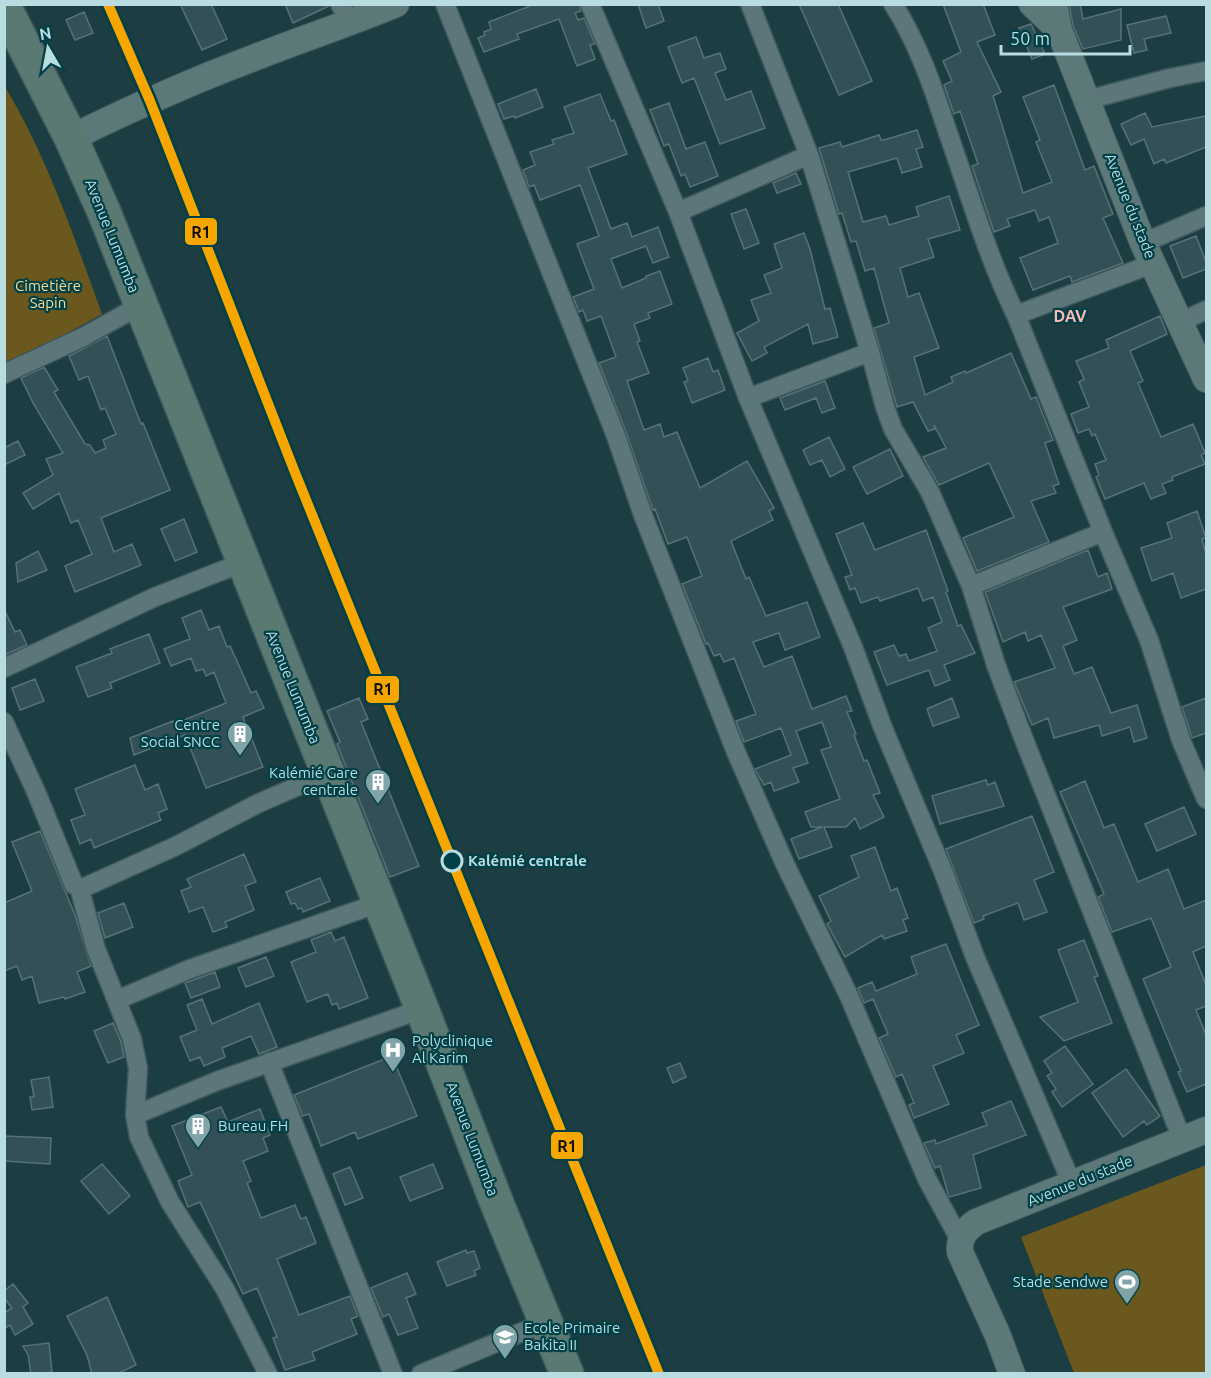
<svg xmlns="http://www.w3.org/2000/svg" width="1211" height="1378" viewBox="0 0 1211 1378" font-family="Ubuntu,sans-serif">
  <rect width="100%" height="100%" fill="#1c3d42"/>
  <path fill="#6b581e" d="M4 85C47 156 74 237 102 314L5 367Z
    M1206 1165V1373H1074L1021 1237Z"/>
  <path fill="#345057" stroke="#577178" stroke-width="1.5" d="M180 4H211L227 39 202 50Z
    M285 4H329V6L293 23Z
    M535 4H579L581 11 575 13 578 20 584 18 595 44 590 45 595 59 577 66 559 19 517 34 519 39 484 52 478 38 485 35 484 32 491 29 489 22Z
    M638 4H658L664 21 646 28Z
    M799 4H838L872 81 839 95Z
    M943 4H983L995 35 977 42 1001 92 993 96 1023 193 1052 182 1036 142 1040 140 1023 97 1054 85 1085 170 1094 166 1113 214 1103 218 1123 263 1072 282 1070 276 1033 290 1020 258 1058 243 1049 217 1039 221 1035 210 1007 219 1010 226 994 232 972 166 978 164 960 111 954 114 944 85 952 81 943 61 961 52Z
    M1069 4H1080L1083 19 1121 9V40L1083 49 1073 26Z
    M84 12 93 33 75 40 66 20Z
    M1166 16 1171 33 1144 39 1147 50 1134 53 1127 25Z
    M1031 24 1045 54 1032 59 1019 28Z
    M696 37 704 58 720 53 726 69 715 73 726 100 751 91 765 128 720 144 694 78 682 83 668 47Z
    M536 89 543 107 515 118 514 116 504 119 498 104Z
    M600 94 611 121 614 120 627 154 588 168 611 229 627 223 632 237 658 227 669 257 653 263 646 246 611 259 622 288 646 278V276L660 271 672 304 648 313 650 318 634 324 640 341 637 342 649 373 627 381 644 430 660 424 664 437 677 432 700 488 747 461 774 508 769 511 773 520 731 541 746 579 749 577 766 616 807 602 820 637 785 650 779 633 753 642 764 667 792 656 812 709 846 696 852 711 847 712 856 734 854 735 864 761 867 760 880 793 873 795 884 817 860 829 855 818 846 827H824L832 847 799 859 791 839 822 827H811L805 812 840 799 821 750 831 747 822 722 796 731 808 763 793 768 799 782 774 791 771 782 764 785 755 769 791 755 781 728 744 742 736 721 756 714 734 658 724 662 720 654 714 656 708 643 706 644 682 584 702 576 687 537 668 544 655 509 653 510 626 432 599 363 616 357 601 316 587 321 583 310 579 312 573 297 594 289 577 244 599 236 580 185 540 200 534 185 529 187 523 170 535 165 530 152 554 144 552 140 574 133 564 107Z
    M669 103 686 149 705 142 718 176 690 187 685 174 681 176 669 144 664 146 650 110Z
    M1145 113 1152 127 1206 116V147L1166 163 1164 159 1154 164 1144 139 1131 145 1121 124Z
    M917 130 923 147 916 149 922 167 902 173 897 158 848 172 863 222 886 216 889 225 919 216 916 207 949 196 960 230 928 239 934 257 900 268 908 297 919 293 939 348 914 357 925 395 953 382 951 377 965 371 966 373 1011 353 1031 399 1036 397 1053 440 1045 443 1059 484 1053 486 1056 493 1031 501 1049 542 977 571 963 538 1014 517 989 463 939 485 923 457 946 448 934 425 935 429 928 431 913 402 897 407 874 328 889 323 874 268 865 271 856 241 851 242 842 213 839 214 819 148 840 142 842 147 879 135 881 140H884Z
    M796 173 801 184 777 193 773 183Z
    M746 209 759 243 744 249 731 214Z
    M804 233 810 249 825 309 830 308 838 337 813 344 808 324 764 347 767 353 752 361 737 333 759 321 751 300 771 293 764 275 782 268 774 244Z
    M1196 236 1206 262V269L1183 278 1170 246Z
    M1160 316 1167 334 1130 351 1143 381 1138 383 1161 437 1193 424 1205 453 1201 455 1205 464 1172 477 1173 480 1162 484 1166 493 1151 499 1144 483 1105 499 1096 477 1099 475 1095 464 1106 460 1095 434 1092 436 1089 429 1078 433 1071 414 1089 407 1079 382 1084 379 1076 361 1109 348 1106 340Z
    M107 336 141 424 143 423 170 490 101 518 114 552 132 544 141 565 75 592 65 566 92 554 78 520 71 523 59 493 33 509 23 493 53 475 46 459 63 453 33 403 21 378 44 367 58 390 54 392 85 444 90 445 95 453 106 448 103 440 116 434 105 408 101 410 88 376 79 380 69 356Z
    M708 358 713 372 718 370 725 390 692 403 684 382 688 381 683 368Z
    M825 381 835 408 822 413 816 398 785 410 780 398Z
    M829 437 845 469 830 477 822 460 810 465 803 450Z
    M18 441 25 455 4 465V448Z
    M890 449 903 476 867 494 853 467Z
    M1197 511 1206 538 1202 539 1206 554V589L1181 598 1173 573 1152 581 1141 548 1172 538 1167 523Z
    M184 519 197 552 175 561 161 529Z
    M863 523 875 550 926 530 948 591 946 592 958 626 961 625 975 653 944 665 950 680 935 686 929 670 887 685 874 652 894 645 899 656 906 654 909 661 937 651 928 628 942 622 933 597 923 601 918 588 880 601 878 597 861 603 855 588 850 590 845 577 852 575 836 534Z
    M1088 550 1098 577 1107 573 1112 589 1063 607 1077 640 1063 646 1074 674 1092 667 1111 713 1137 705 1147 738 1134 742 1130 727 1102 736 1099 725 1054 738 1048 718 1032 725 1014 682 1055 668 1041 635 1028 641 1025 632 1003 642 985 592Z
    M38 551 47 570 18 582 16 563Z
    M4 609 15 632 20 630 27 645 4 655Z
    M201 610 209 630 219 626 227 647 230 646 241 670 251 693 256 691 264 708 243 717 263 767 206 788 185 735 134 755 130 738 173 721 174 724 226 703 214 672 206 676 203 669 196 671 191 658 171 666 164 649 190 639 182 618Z
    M149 634 160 663 110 683 112 688 88 697 76 667 112 653 110 649Z
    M35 679 44 701 20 710 12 688Z
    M359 698 368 719 361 722 419 866 390 877 337 744 340 742 327 711Z
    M952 698 959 717 933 726 927 709Z
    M1206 698V733L1192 738 1182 707Z
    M135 765 145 790 158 784 167 809 158 813 161 820 94 848 91 839 80 844 71 820 85 815 75 789Z
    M986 780 988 785 995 782 1004 806 940 824 932 796Z
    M1085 781 1104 828 1114 824 1138 882 1168 869 1184 909 1206 900V946L1193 952 1206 985V1006L1196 1010 1206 1035V1084L1187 1092 1178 1072 1181 1071 1143 979 1171 967 1151 918 1112 932 1098 897 1104 894 1060 792Z
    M1184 807 1196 834 1157 851 1145 824Z
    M1032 816 1054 872 1034 880 1047 912 1024 920 1018 903 983 916 984 919 974 923 946 849Z
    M40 831 75 915 91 966 77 972 85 992 65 999 64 997 39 1003 32 976 22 980 17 966 4 971V903L32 891 12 842Z
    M875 847 891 891 897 888 908 918 903 920 907 931 884 939 882 935 845 957 827 924 831 921 819 896 859 877 851 856Z
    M244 854 256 882 245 886 254 910 225 922 227 927 213 932 203 907 189 912 181 891 191 887 187 879Z
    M320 878 330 901 303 912 302 908 298 909 295 903 291 904 286 892Z
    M124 903 133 927 105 938 98 913Z
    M331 932 335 941 344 937 368 998 339 1009 337 1003 332 1005 328 994 307 1002 291 962 316 952 311 940Z
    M1084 940 1098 976 1094 977 1112 1023 1064 1041 1040 1017 1078 1002 1058 950Z
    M946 944 979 1025 956 1035 964 1053 933 1066 949 1104 914 1118 909 1105 914 1103 902 1074 896 1077 879 1038 888 1034 873 999 864 1003 858 988 872 982 876 991 917 974 911 957Z
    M266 957 274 976 246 987 238 968Z
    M215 972 220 987 191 998 185 983Z
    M202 999 212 1024 259 1003 277 1047 259 1054 251 1036 222 1048 225 1057 204 1066 200 1057 190 1061 180 1037 197 1030 187 1005Z
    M113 1023 121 1042 124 1057 108 1063 94 1031Z
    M1065 1046 1093 1084 1062 1107 1052 1092 1056 1089 1047 1076 1052 1073 1044 1061Z
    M392 1056 417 1116 358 1139 355 1132 321 1146 309 1114 303 1116 294 1095Z
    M680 1063 686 1077 673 1083 667 1068Z
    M1126 1069 1160 1116 1147 1125 1144 1121 1123 1137 1092 1093Z
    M49 1077 53 1107 32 1110 30 1097H34L31 1080Z
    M1011 1101 1026 1135 973 1155 981 1188 949 1197 940 1166 935 1168 924 1143 935 1140 936 1144 987 1125 982 1113Z
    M221 1107 228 1122 260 1109 270 1135 263 1138 268 1151 243 1161 251 1181 247 1183 261 1218 295 1205 301 1219 306 1217 316 1243 277 1259 299 1315 350 1296 358 1316 351 1319 357 1334 312 1352 315 1360 285 1370 273 1338 277 1337 257 1288 243 1294 200 1202 188 1207 178 1181 192 1175 172 1126Z
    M4 1136 51 1138 50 1164 4 1161Z
    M102 1164 130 1196 109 1214 81 1181Z
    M433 1164 443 1188 410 1201 400 1177Z
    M350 1167 363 1198 345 1205 333 1174Z
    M466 1250 467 1253 474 1251 480 1268 474 1271 476 1275 447 1286 437 1262Z
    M407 1273 416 1294 406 1298 418 1328 398 1335 389 1314 383 1317 371 1288Z
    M13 1284 28 1303 23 1307 33 1324 15 1335 10 1325 4 1329V1313L12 1308 4 1298V1291Z
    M107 1297 136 1365 117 1374H92L87 1355 67 1316Z
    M49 1343 52 1372 31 1374 28 1355 23 1346Z"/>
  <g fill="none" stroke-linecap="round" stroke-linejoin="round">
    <g stroke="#3e585c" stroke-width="21">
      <path id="street" d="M340 4 350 23
        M445 4 616 436 643 515 736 752 784 862 849 996 927 1179 960 1240
        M590 4 678 212 748 398 853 647 883 728 943 871 975 957 1072 1184
        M750 4 809 155 870 352 885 407 893 429 930 492 971 586 996 665 1023 737 1182 1139
        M893 4C918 43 933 87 947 130 969 192 987 256 1016 315L1103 532 1149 640 1181 740 1206 799
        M1087 100 1170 78 1206 71
        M678 212 809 155
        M1143 243 1206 216
        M1016 315 1152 264
        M1181 322 1206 310
        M4 374 85 336 141 305
        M748 398 870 352
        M971 586 1103 532
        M4 668 155 597 244 562
        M4 722 37 794 74 885 79 887 96 949 132 1039 138 1068 135 1115 139 1137 170 1202 225 1289 268 1374
        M79 887H85L176 846 257 804 328 773
        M117 1000 190 969 379 903
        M269 1062 393 1374
        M135 1115 217 1081 422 1009
        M421 1374 546 1322"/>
    </g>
    <g stroke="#3e585c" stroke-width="28">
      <path id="secondary" d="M1032 4 1059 30
        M1054 4 1059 30 1143 243 1206 379
        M71 138C130 109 189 82 251 59 299 40 348 24 396 4
        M1012 1374 998 1336 960 1252C959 1238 964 1231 976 1222L1206 1130"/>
    </g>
    <g stroke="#3e585c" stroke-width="36">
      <path id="highway" d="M4 6 71 138 104 212 422 1009 498 1206 567 1374"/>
    </g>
    <use href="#street" stroke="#5c7679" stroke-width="18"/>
    <use href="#secondary" stroke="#5d7878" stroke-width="26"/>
    <use href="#highway" stroke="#597972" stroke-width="33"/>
    <g stroke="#004046" stroke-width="15">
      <path id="rail-1" d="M108 4 150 101 294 470 659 1374"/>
    </g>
    <use href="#rail-1" stroke="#f7a600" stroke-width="10"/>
  </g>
  <defs>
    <g id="building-pin" transform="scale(1.35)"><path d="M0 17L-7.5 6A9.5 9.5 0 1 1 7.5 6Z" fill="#82a4a9" stroke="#004046"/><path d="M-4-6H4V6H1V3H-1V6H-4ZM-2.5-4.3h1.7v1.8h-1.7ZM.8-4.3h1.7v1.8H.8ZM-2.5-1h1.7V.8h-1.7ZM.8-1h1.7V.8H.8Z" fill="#fff"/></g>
    <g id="hospital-pin" transform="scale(1.35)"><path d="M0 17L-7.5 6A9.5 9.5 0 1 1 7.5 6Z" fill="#82a4a9" stroke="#004046"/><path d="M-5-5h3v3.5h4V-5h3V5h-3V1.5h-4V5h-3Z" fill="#fff"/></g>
    <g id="stadium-pin" transform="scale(1.35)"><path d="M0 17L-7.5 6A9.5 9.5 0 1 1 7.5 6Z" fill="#82a4a9" stroke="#004046"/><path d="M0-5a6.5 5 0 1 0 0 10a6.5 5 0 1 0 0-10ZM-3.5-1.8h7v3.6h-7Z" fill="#fff"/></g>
    <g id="school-pin" transform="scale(1.35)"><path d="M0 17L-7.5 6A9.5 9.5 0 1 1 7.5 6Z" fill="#82a4a9" stroke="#004046"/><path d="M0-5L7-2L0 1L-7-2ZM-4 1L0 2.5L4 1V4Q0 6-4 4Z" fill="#fff"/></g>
  </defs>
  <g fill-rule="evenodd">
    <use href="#building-pin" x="240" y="734"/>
    <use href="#building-pin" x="378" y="782"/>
    <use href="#hospital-pin" x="393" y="1050"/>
    <use href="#building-pin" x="198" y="1126"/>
    <use href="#stadium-pin" x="1127" y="1282"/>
    <use href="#school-pin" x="505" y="1337"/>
  </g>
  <circle fill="#004046" stroke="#b9dce1" stroke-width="3" cx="452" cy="861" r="10"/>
  <g text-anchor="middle" stroke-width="4.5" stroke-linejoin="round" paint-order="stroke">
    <g font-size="15" fill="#b9dce1" stroke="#004046">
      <text transform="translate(1130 206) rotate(68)" y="5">Avenue du stade</text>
      <text transform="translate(112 236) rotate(68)" y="5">Avenue Lumumba</text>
      <text transform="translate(293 687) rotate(68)" y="5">Avenue Lumumba</text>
      <text transform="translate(472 1139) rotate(69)" y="5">Avenue Lumumba</text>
      <text transform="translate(1080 1181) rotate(-22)" y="5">Avenue du stade</text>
    </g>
    <g font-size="15" fill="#fadb96" stroke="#004046">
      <text x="48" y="291">Cimetière<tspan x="48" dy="17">Sapin</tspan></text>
    </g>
    <g font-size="15" fill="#b9dce1" stroke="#004046" text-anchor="end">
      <text x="220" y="730">Centre<tspan x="220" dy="17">Social SNCC</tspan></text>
      <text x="358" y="778">Kalémié Gare<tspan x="358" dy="17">centrale</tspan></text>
      <text x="412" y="1046" text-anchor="start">Polyclinique<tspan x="412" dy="17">Al Karim</tspan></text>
      <text x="218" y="1131" text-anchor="start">Bureau FH</text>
      <text x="1108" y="1287">Stade Sendwe</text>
      <text x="524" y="1333" text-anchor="start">Ecole Primaire<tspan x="524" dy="17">Bakita II</tspan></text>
    </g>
    <g font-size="15" font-weight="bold" fill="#b9dce1" stroke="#004046" text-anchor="start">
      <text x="468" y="866">Kalémié centrale</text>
    </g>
    <g font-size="16" font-weight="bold" fill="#ffbbb3" stroke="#004046">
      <text x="1070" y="322">DAV</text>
    </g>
  </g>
  <g stroke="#004046" stroke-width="2">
    <rect x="184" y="217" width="34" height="29" rx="6" fill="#f7a600"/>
    <rect x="365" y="675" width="35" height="29" rx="6" fill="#f7a600"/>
    <rect x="550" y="1131" width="34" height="29" rx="6" fill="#f7a600"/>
  </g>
  <g font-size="16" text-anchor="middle" font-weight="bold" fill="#111">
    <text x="201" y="238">R1</text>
    <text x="383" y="695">R1</text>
    <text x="567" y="1152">R1</text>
  </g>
  <rect width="1211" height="1378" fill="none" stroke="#b9dce1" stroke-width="12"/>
  <g transform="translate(48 48) rotate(350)" stroke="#004046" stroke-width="4.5" paint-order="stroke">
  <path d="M0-4.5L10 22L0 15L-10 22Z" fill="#b9dce1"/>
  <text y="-9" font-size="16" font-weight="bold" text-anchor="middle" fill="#b9dce1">N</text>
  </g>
  <path d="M1001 45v9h129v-9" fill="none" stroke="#b9dce1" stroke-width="3"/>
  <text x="1010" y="45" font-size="18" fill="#b9dce1" stroke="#004046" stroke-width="4.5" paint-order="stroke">50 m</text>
</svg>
